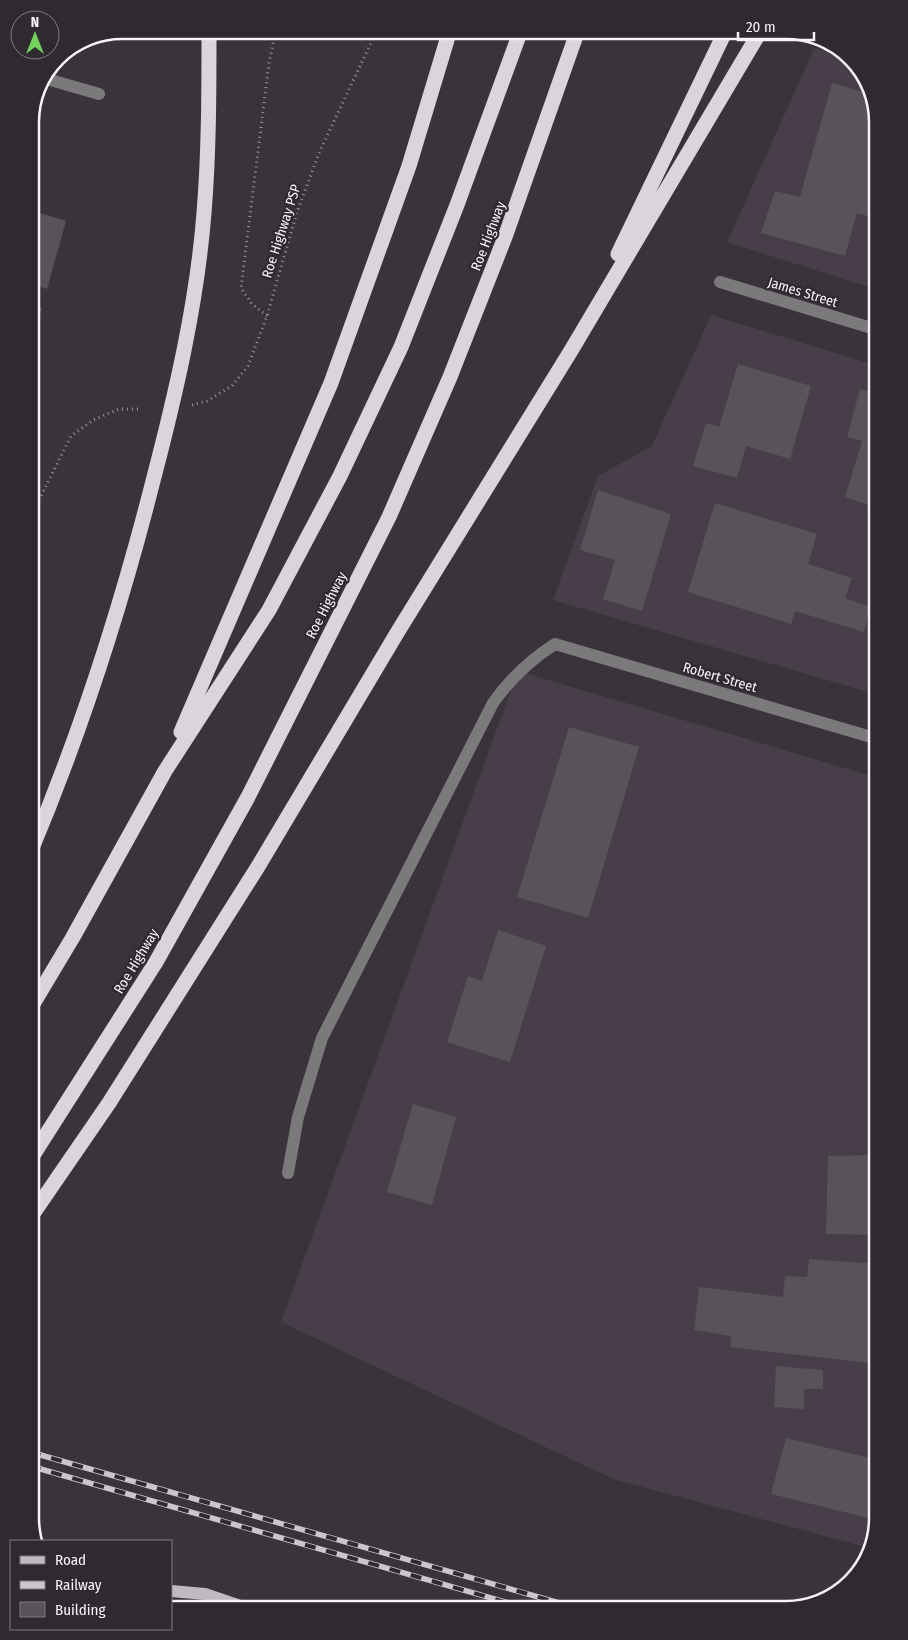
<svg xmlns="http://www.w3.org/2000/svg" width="908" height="1640" viewBox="0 0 908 1640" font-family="'Fira Sans Condensed',sans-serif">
  <rect width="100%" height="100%" fill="#39343a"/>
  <path fill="#473e49" d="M814 49H842L871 86 878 122V290L727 242Z
    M711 315 878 366V695L553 600 598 476 652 446Z
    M518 671 878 778V1518L869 1548 613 1479 281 1322Z"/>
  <path fill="#585359" d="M832 83 873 95 878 122V219L857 213 845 256 761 233 775 191 800 197Z
    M30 210 66 221 47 289 30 283Z
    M30 304 42 308 31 348 30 347Z
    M738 364 811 386 790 459 746 446 737 478 693 466 706 423 719 427Z
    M860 389 878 395V441L876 448 878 449V508L845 497 862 441 847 437Z
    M598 490 671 514 642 611 603 599 615 560 580 550Z
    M715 503 817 534 808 564 852 578 845 598 870 607 864 632 795 611 791 624 688 592Z
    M569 727 639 747 588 918 517 897Z
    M498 930 546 946 510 1062 447 1042 468 976 482 981Z
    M413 1104 456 1117 432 1205 387 1192Z
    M878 1155V1235L826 1234 828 1156Z
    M809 1259 878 1264V1364L730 1347 731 1336 694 1330 699 1287 783 1297 785 1276 807 1277Z
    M776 1366 823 1370V1389H804V1409L774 1407Z
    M786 1438 878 1460 877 1520 771 1494Z"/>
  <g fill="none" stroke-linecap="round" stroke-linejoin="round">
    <path stroke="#999599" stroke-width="3" stroke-dasharray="1 4" stroke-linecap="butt" d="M267 316 252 304 241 288 269 63 276 30
      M192 405 207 401 232 386 248 366 267 316 297 212 319 153 377 30
      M30 518 71 436 93 420 119 409H138"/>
    <path stroke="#7b797c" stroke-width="12" d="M47 79 99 94
      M720 282 878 330
      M288 1173 298 1117 322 1038 493 703C510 679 530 660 555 644L878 739"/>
    <path stroke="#bfbac0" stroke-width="12" d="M171 1591 205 1594 252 1610"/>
    <path stroke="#dad4dc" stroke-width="15" d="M618 254 726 30
      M181 732 331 383 409 166 450 30
      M30 853C81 732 121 607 153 481 176 393 197 303 204 213 209 152 209 91 209 30
      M30 1009 73 937 165 771 269 610 340 476 401 347 457 205 521 30
      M30 1160 156 962 248 797 389 517 450 377 505 237 578 30
      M30 1218 109 1103 259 865 397 633 572 349 761 30"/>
    <g stroke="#cac6ca" stroke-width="5.5">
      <path id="rail" d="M30 1452 584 1610
        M30 1466 533 1610"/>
    </g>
    <use href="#rail" stroke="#2f2a30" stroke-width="4" stroke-dasharray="11" stroke-linecap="butt"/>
  </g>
  <g text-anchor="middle" stroke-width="4.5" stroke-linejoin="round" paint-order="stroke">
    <g font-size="14" fill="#f7f4f7" stroke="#2f2a30">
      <text transform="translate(281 231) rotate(-72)" y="5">Roe Highway PSP</text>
      <text transform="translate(488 236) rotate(-69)" y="5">Roe Highway</text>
      <text transform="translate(803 292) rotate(17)" y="5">James Street</text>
      <text transform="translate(326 605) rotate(-63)" y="5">Roe Highway</text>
      <text transform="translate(720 677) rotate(16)" y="5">Robert Street</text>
      <text transform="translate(136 961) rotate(-59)" y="5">Roe Highway</text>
    </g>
  </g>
  <path d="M0 0H908V1640H0ZM122 39H786A83 83 0 0 1 869 122V1518A83 83 0 0 1 786 1601H122A83 83 0 0 1 39 1518V122A83 83 0 0 1 122 39Z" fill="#2f2a30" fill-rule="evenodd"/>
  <path fill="none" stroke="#f7f4f7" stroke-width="2.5" d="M122 39H786A83 83 0 0 1 869 122V1518A83 83 0 0 1 786 1601H122A83 83 0 0 1 39 1518V122A83 83 0 0 1 122 39Z"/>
  <rect x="10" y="1540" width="162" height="90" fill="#2f2a30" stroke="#7f7b80"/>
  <rect x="20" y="1556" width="25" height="8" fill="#bfbac0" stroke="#7f7b80"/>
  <text x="55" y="1565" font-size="15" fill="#f7f4f7">Road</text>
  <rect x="20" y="1581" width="25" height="8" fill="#cac6ca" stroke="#7f7b80"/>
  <text x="55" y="1590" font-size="15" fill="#f7f4f7">Railway</text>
  <rect x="20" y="1602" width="25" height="15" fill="#585359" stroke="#7f7b80"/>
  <text x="55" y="1615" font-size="15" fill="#f7f4f7">Building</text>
  <g transform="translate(35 35)"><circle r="24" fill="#2f2a30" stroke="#7f7b80"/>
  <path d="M0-4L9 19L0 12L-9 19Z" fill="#72d25d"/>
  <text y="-8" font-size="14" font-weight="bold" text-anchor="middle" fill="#f7f4f7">N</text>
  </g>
  <path d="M738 32v8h76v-8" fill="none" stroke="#f7f4f7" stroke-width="2.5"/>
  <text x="746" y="32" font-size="15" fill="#f7f4f7" stroke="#2f2a30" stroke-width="4" paint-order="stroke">20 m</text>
</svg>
